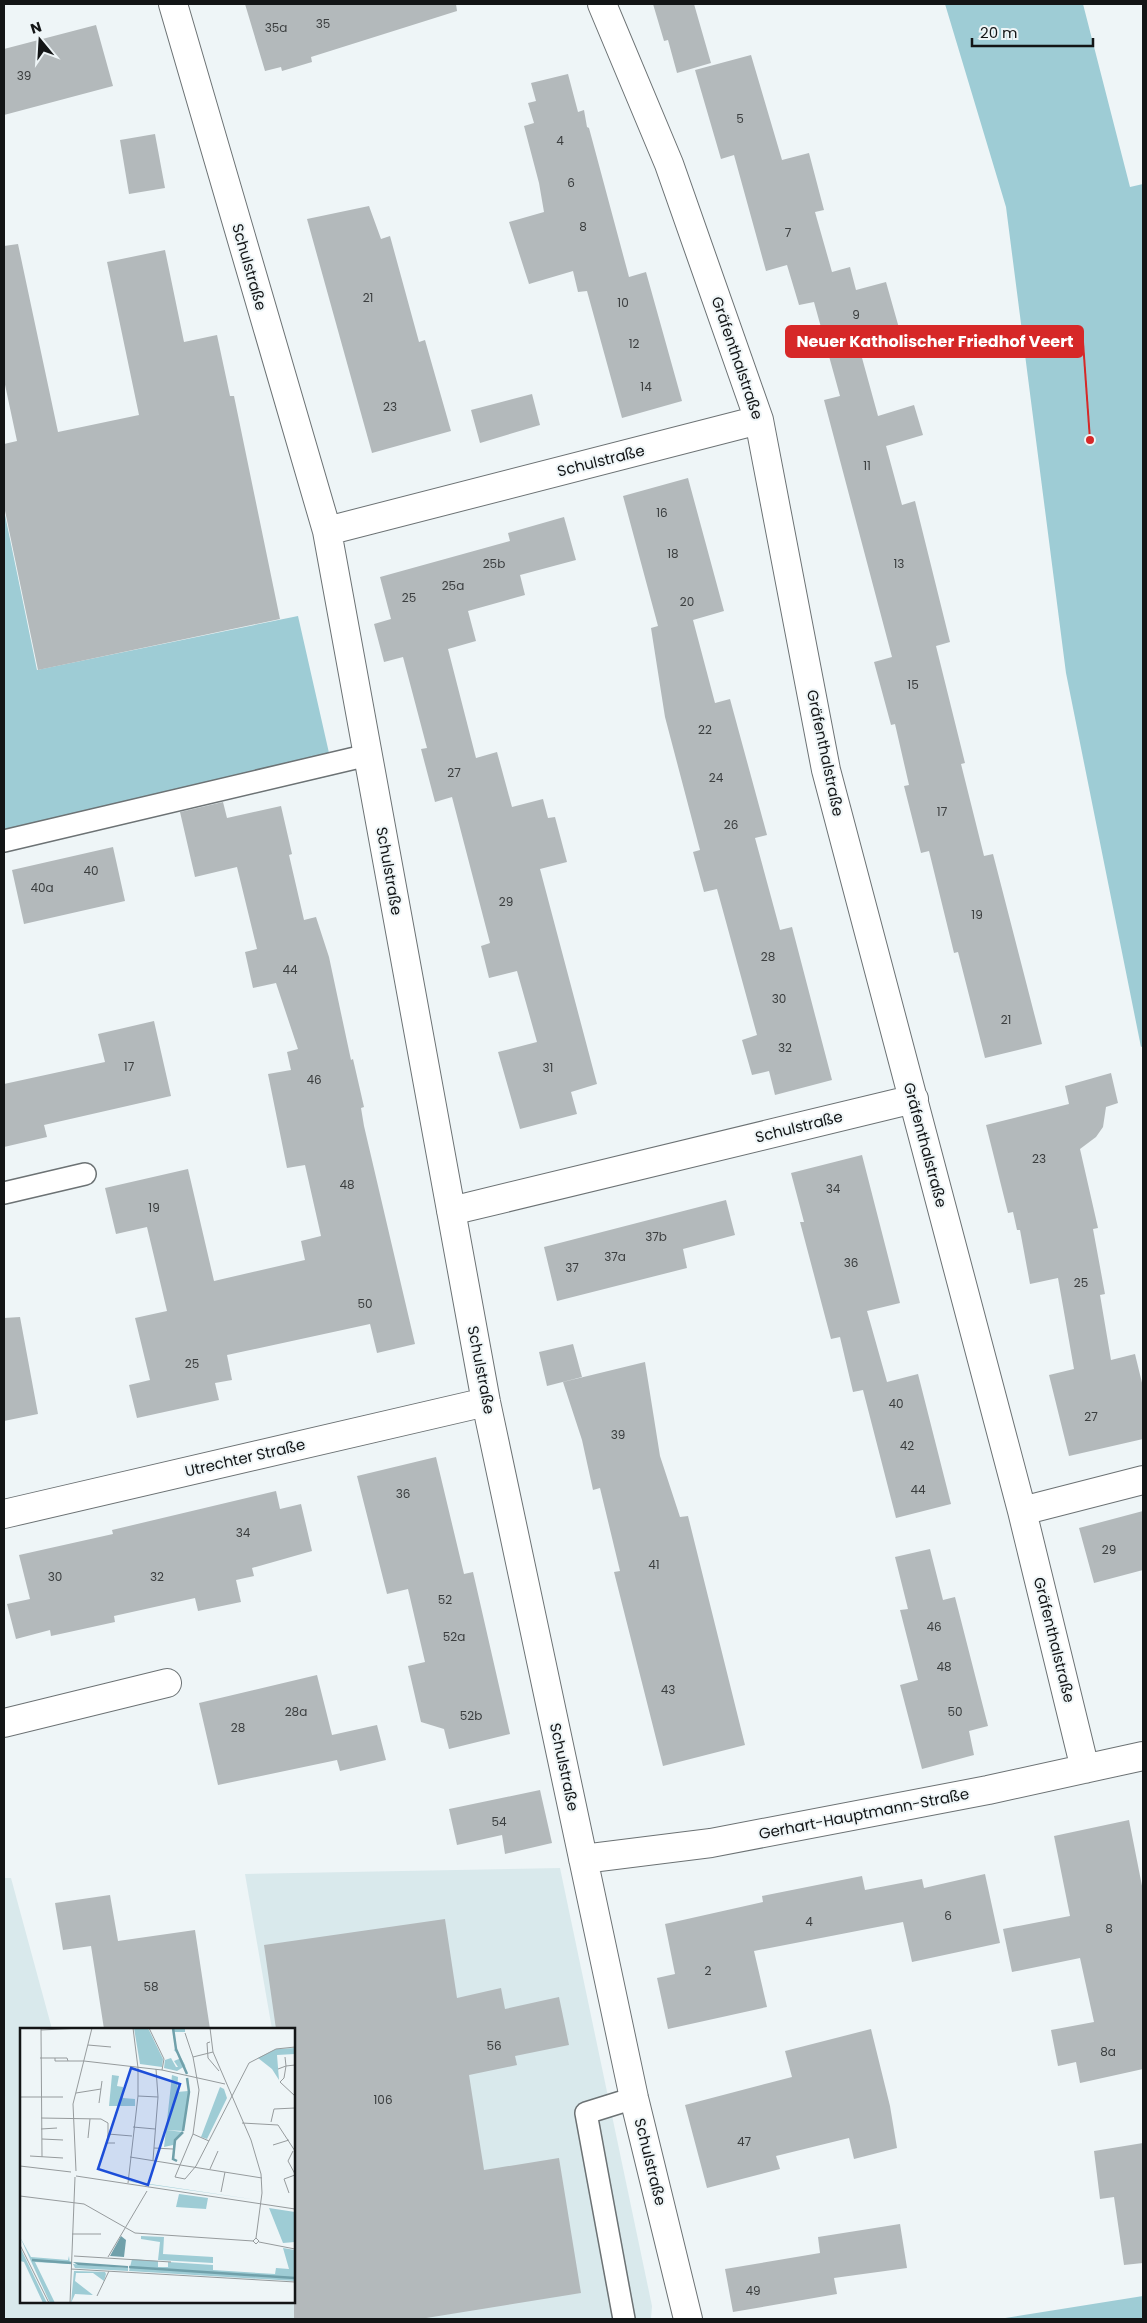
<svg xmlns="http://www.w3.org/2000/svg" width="1147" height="2323" viewBox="0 0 1147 2323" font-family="Poppins,sans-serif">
  <rect width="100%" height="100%" fill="#eef5f7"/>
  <path fill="#d9e9ec" d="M560 1868 652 2306 651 2319H4V1878H11L52 2029H21V2302H294V2029H272L245 1874Z"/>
  <path fill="#9eccd5" d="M945 4H1083L1130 187 1143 184V1046L1141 1047 1066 673 1006 207Z
    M4 510 37 670 298 616 334 775 4 851Z
    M1143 2296V2319H999Z"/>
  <path fill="#b3b9bb" d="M245 4H456L457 11 311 57 312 62 282 71 281 67 265 71Z
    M653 4H694L711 63 677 73 668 40 664 41Z
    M96 25 113 86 4 115V49Z
    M751 55 782 160 809 153 824 210 815 212 832 272 850 267 856 290 886 282 899 328 875 334 877 342 859 347 878 416 914 405 923 435 886 446 902 505 915 501 950 642 936 646 965 763 961 764 984 856 993 854 1042 1044 985 1058 958 952 954 953 929 851 921 853 904 786 909 785 895 724 891 725 874 662 892 657 824 400 840 396 814 302 799 305 787 265 766 271 734 155 721 159 695 70Z
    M568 74 578 112 584 110 587 127 589 128 629 277 646 272 682 401 622 418 587 291 578 292 573 271 529 284 509 222 544 212 539 183 524 126 534 123 528 103 536 101 531 83Z
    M155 134 165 188 129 194 120 140Z
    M369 206 381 239 390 236 419 342 425 340 451 431 372 453 307 219Z
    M18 244 58 432 139 415 107 262 165 250 184 342 217 335 230 396H234L280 619 38 670 4 506V444L17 441 4 380V246Z
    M532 394 540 425 480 443 471 410Z
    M688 478 724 611 693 620 715 703 730 699 767 835 755 838 780 930 792 927 832 1080 775 1095 769 1071 752 1075 742 1040 757 1035 717 889 704 892 693 852 700 850 665 717 651 628 658 626 623 496Z
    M564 517 576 560 520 575 525 595 468 611 476 641 448 649 476 758 497 752 512 807 543 799 548 818 555 817 567 862 540 869 597 1084 571 1092 577 1114 520 1129 498 1052 537 1042 517 971 489 978 481 946 490 943 452 797 435 802 421 749 427 748 403 657 384 662 374 624 391 619 380 577 510 541 508 533Z
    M223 802 227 818 281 806 292 854 289 855 304 920 316 917 329 957 351 1060 353 1059 364 1107 361 1108 364 1126 415 1344 377 1353 370 1324 227 1355 232 1380 215 1383 219 1400 137 1418 129 1385 150 1380 135 1318 167 1311 147 1227 116 1234 105 1188 188 1169 214 1281 305 1260 301 1241 321 1236 305 1165 287 1168 268 1074 291 1070 287 1052 298 1049 276 983 253 988 245 952 257 949 237 867 195 877 180 812Z
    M113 847 125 901 24 924 12 870Z
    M154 1021 171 1096 44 1125 47 1137 4 1147V1084L105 1062 98 1034Z
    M1111 1073 1118 1103 1106 1107 1103 1127 1096 1137 1080 1149 1098 1228 1093 1229 1105 1294 1100 1295 1111 1360 1135 1354 1143 1387V1439L1069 1456 1049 1375 1074 1369 1058 1278 1030 1284 1020 1230H1017L1013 1212 1008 1213 986 1125 1069 1104 1065 1086Z
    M862 1155 900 1303 867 1311 887 1382 918 1374 951 1504 896 1518 863 1390 853 1392 840 1337 831 1339 800 1222H804L791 1173Z
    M726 1200 735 1235 683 1249 687 1268 557 1301 544 1247Z
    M20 1317 38 1414 4 1421V1318Z
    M573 1344 582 1377 547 1386 539 1352Z
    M645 1362 660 1456 680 1517 688 1516 745 1745 663 1766 614 1572 620 1571 600 1488 593 1490 582 1440 563 1382Z
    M436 1457 464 1574 473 1572 510 1734 449 1749 444 1729 421 1722 408 1666 425 1662 408 1589 387 1594 357 1476Z
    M276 1491 280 1509 301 1504 312 1551 252 1568 254 1576 236 1580 241 1602 198 1611 195 1598 114 1616 115 1622 51 1636 50 1630 16 1639 7 1604 30 1599 19 1555 113 1534 112 1530Z
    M1143 1511V1570L1094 1583 1079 1528Z
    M930 1549 943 1600 955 1597 988 1726 969 1731 974 1755 922 1769 900 1685 918 1680 900 1610 908 1609 895 1557Z
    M317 1675 332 1735 377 1725 386 1760 340 1771 337 1760 218 1785 199 1703Z
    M540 1790 552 1843 505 1854 502 1835 457 1845 449 1809Z
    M1129 1820 1143 1891V2069L1080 2083 1076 2062 1058 2066 1051 2030 1094 2022 1080 1958 1012 1972 1003 1929 1070 1916 1054 1836Z
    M985 1874 1000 1943 912 1962 903 1922 754 1951 767 2007 668 2029 657 1978 675 1974 665 1924 763 1902 762 1896 862 1876 865 1890 922 1879 924 1888Z
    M110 1895 118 1941 195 1930 210 2029H104L91 1946 63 1950 55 1903Z
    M445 1919 457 1998 501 1988 505 2009 559 1997 569 2045 515 2056 517 2065 469 2075 484 2170 559 2158 581 2293 420 2319H294V2029H276L264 1945Z
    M871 2029 890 2106 897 2148 854 2159 849 2138 776 2156 780 2169 707 2188 685 2105 792 2077 785 2051Z
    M1143 2143V2263L1124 2265 1114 2197 1100 2199 1094 2151Z
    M900 2224 907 2268 834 2278 837 2294 733 2312 725 2269 820 2253 818 2237Z"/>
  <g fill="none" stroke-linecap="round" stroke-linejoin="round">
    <g stroke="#6c7274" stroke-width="24">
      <path id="lane" d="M4 841 368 755
        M4 1193 85 1174
        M624 2319 586 2113 634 2098"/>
    </g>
    <g stroke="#6c7274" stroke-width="30">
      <path id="street" d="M173 4 327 531 486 1402 634 2098 688 2319
        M602 4 669 164 759 420 826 770 1022 1511 1085 1769
        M327 531 759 420
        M451 1211 914 1099
        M1022 1511 1143 1480
        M4 1514 486 1402
        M4 1723 167 1683
        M583 1859 711 1843 988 1790 1143 1756"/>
    </g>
    <use href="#lane" stroke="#fff" stroke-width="21"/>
    <use href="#street" stroke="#fff" stroke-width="28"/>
  </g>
  <g text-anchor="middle" stroke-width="4" stroke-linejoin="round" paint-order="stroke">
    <g font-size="12" fill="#3b3e3f">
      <text x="323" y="28">35</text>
      <text x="276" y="32">35a</text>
      <text x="24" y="80">39</text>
      <text x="740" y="123">5</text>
      <text x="560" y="145">4</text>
      <text x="571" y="187">6</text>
      <text x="583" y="231">8</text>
      <text x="788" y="237">7</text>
      <text x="368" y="302">21</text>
      <text x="623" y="307">10</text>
      <text x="856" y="319">9</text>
      <text x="634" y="348">12</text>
      <text x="646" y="391">14</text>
      <text x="390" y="411">23</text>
      <text x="867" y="470">11</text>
      <text x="662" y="517">16</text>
      <text x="673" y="558">18</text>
      <text x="494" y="568">25b</text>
      <text x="899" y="568">13</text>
      <text x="453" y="590">25a</text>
      <text x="409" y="602">25</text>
      <text x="687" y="606">20</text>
      <text x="913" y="689">15</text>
      <text x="705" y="734">22</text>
      <text x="454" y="777">27</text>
      <text x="716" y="782">24</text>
      <text x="942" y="816">17</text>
      <text x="731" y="829">26</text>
      <text x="91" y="875">40</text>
      <text x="42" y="892">40a</text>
      <text x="506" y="906">29</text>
      <text x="977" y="919">19</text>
      <text x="768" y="961">28</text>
      <text x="290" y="974">44</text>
      <text x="779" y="1003">30</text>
      <text x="1006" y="1024">21</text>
      <text x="785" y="1052">32</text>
      <text x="129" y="1071">17</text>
      <text x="548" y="1072">31</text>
      <text x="314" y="1084">46</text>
      <text x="1039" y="1163">23</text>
      <text x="347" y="1189">48</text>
      <text x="833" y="1193">34</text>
      <text x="154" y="1212">19</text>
      <text x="656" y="1241">37b</text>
      <text x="615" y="1261">37a</text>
      <text x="851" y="1267">36</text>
      <text x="572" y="1272">37</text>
      <text x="1081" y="1287">25</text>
      <text x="365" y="1308">50</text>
      <text x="192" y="1368">25</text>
      <text x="896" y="1408">40</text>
      <text x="1091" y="1421">27</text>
      <text x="618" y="1439">39</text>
      <text x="907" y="1450">42</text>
      <text x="918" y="1494">44</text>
      <text x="403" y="1498">36</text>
      <text x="243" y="1537">34</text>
      <text x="1109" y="1554">29</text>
      <text x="654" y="1569">41</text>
      <text x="55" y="1581">30</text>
      <text x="157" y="1581">32</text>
      <text x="445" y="1604">52</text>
      <text x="934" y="1631">46</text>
      <text x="454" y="1641">52a</text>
      <text x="944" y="1671">48</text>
      <text x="668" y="1694">43</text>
      <text x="296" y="1716">28a</text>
      <text x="955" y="1716">50</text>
      <text x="471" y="1720">52b</text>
      <text x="238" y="1732">28</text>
      <text x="499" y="1826">54</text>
      <text x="948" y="1920">6</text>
      <text x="809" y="1926">4</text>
      <text x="1109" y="1933">8</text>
      <text x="708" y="1975">2</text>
      <text x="151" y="1991">58</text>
      <text x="494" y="2050">56</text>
      <text x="1108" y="2056">8a</text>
      <text x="383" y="2104">106</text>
      <text x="744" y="2146">47</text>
      <text x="753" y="2295">49</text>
    </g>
    <g font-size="15" fill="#131516" stroke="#eef5f7">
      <text transform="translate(249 267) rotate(74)" y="5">Schulstraße</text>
      <text transform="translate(737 358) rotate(71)" y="5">Gräfenthalstraße</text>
      <text transform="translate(601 461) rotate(-14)" y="5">Schulstraße</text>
      <text transform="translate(825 753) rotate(78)" y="5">Gräfenthalstraße</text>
      <text transform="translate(389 871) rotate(80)" y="5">Schulstraße</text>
      <text transform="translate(799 1127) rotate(-14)" y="5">Schulstraße</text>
      <text transform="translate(925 1145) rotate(75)" y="5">Gräfenthalstraße</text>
      <text transform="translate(481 1370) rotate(79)" y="5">Schulstraße</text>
      <text transform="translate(245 1458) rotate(-13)" y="5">Utrechter Straße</text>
      <text transform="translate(1054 1640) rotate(76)" y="5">Gräfenthalstraße</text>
      <text transform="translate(564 1767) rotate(78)" y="5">Schulstraße</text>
      <text transform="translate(864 1814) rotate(-11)" y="5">Gerhart-Hauptmann-Straße</text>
      <text transform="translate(650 2162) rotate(76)" y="5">Schulstraße</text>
    </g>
  </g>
  <g transform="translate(20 2028)">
    <rect width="275" height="275" fill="#eef5f7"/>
    <path d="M114 0H128L143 31 142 39 120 36ZM153 0H165V4H154L156 21 165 37 167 46 165 38 157 43 144 40 145 32 151 30 156 39H158L154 33 161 30 154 22 145 31 156 20 153 7ZM275 20V26L257 27 259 52 252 41 238 30 256 21ZM92 47 99 48 97 58 103 59V70L115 71V78H89ZM152 47 158 49 157 64 168 63V50L169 64 163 103 146 102ZM200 59 204 61 207 70 187 111 181 109ZM146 102 163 104 155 113 154 131 158 133 153 131V117L144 119ZM109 150 110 153 238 172 112 154 109 153ZM159 166 188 170 186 181 156 179ZM249 180 275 184V214L263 215ZM121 208 144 209 143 226 193 229V235L138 232 140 214 121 211ZM0 209 11 229 48 232 49 228 50 236 15 234 35 275H30ZM0 219 27 275H23L4 234 0 233ZM263 220 275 222V253L109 243 112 231 138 233V239H148V234L193 237V242L255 246 256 240 269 241ZM53 236 108 240V243L55 240ZM54 243 85 244 86 246 84 253 73 245H56L55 253 73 267 55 266 51 275Z" fill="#9eccd5"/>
    <path d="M101 208 106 212 104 229 90 228ZM53 234 108 238V240L58 237Z" fill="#70a0aa"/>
    <path fill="none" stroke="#70a0aa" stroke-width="2.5" d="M153 0 156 21 167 46M163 103 169 64 167 50M157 133 153 131 155 112 163 104M12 232 52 235M109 239 275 250"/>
    <path fill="none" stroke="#969b9d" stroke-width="1" d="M21 0 22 129M129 0 144 31 142 42M190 0 193 24 231 112 241 146 242 165 236 210 233 213 236 216 239 213 236 210M21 2 62 0M165 5 173 29 179 62 173 106 155 149 165 151 176 138 229 35 256 21 275 19M190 14 187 15 188 30 199 43M68 17 91 19M173 29 193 24M20 30H47L48 33M35 30V33H64L142 42 205 56M275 37 266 38 264 50 260 54 275 68M258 41 266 38 265 29M56 65 81 61M118 68 138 69M0 69H43M79 75 82 53M21 90 81 91 88 95V106L112 108M251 94 254 81 275 80M222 95 258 97 275 123M113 99 135 101M21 101 37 100M88 106 87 115H95M173 106 189 113M68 110 70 91M22 111 43 112M253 117 269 112M134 120 153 121M273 123 268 133 275 146M10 128 43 130M110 129 242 150M133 132 138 69 136 41M0 138 51 144M190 141 198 123M56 143 53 76 72 0M56 148 275 181M108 155 118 68V40L113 0M201 164 205 144M269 165 264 151 275 147M0 168 64 176 115 205 233 213M52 206H81M239 214 275 221M0 217 29 275M54 228 151 234M88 229 127 163M51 241 275 254M77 268 89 243M50 275 55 149"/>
    <path fill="#1d4ed8" fill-opacity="0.15" stroke="#1d4ed8" stroke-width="2.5" d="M111 40 160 56 128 157 78 141Z"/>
    <rect width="275" height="275" fill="none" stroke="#131516" stroke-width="2.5"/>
  </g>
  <path fill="none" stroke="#d62828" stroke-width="2" d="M1090 440L1083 342"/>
  <circle fill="#d62828" stroke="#eef5f7" stroke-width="2" cx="1090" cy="440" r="5"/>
  <rect fill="#d62828" stroke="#d62828" stroke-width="2" x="786" y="326" width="297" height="31" rx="5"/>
  <g font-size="16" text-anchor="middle" font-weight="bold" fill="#fff">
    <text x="935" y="347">Neuer Katholischer Friedhof Veert</text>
  </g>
  <rect width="1147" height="2323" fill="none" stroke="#131516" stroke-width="10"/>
  <g transform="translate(40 40) rotate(342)" stroke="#eef5f7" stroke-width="4" paint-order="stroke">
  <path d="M0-4L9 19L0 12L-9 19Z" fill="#131516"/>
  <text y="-8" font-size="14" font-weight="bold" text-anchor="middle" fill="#131516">N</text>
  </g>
  <path d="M972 38v8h121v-8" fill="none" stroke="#131516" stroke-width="2.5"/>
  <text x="980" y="38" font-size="15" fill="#131516" stroke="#eef5f7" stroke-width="4" paint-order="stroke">20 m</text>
</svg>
